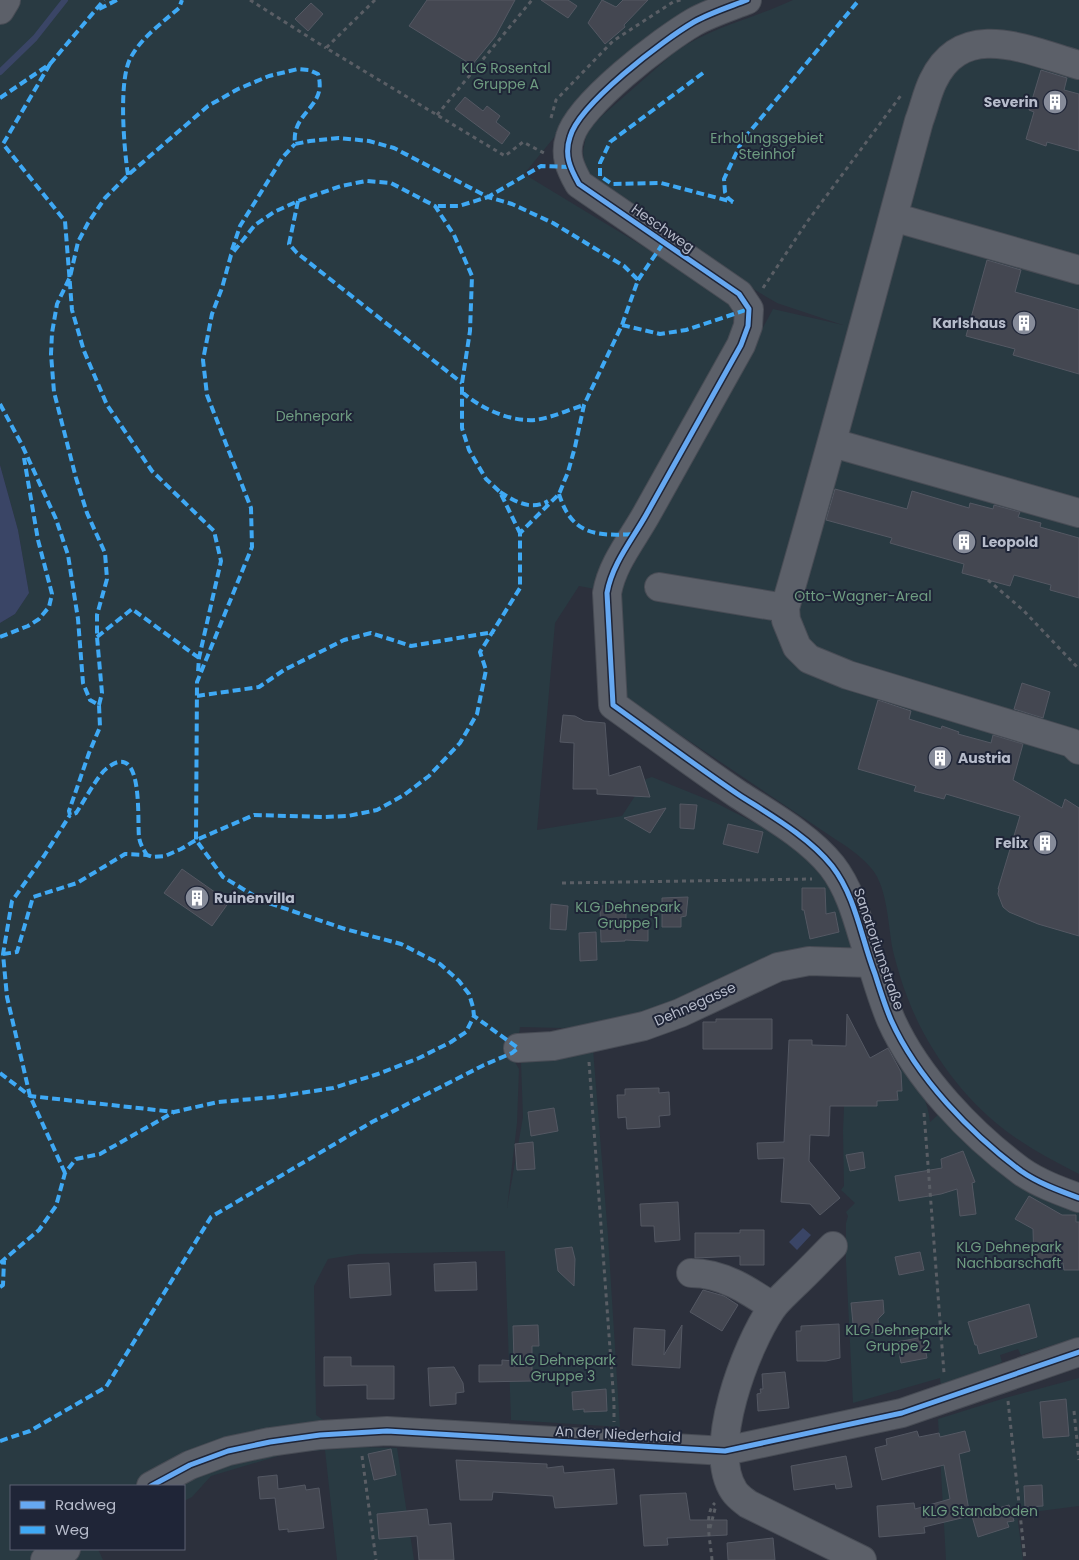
<svg xmlns="http://www.w3.org/2000/svg" width="1079" height="1560" viewBox="0 0 1079 1560" font-family="Poppins,sans-serif">
  <rect width="100%" height="100%" fill="#2c303c"/>
  <path fill="#293a42" d="M0 0H722L593 90 524 174 725 296C733 308 734 318 733 332L595 589 579 586 555 623 537 830 622 816 646 779 652 777 716 803 794 843 817 870 840 902 854 952 643 1015 600 1024 563 1028 520 1027 515 1062 519 1069 517 1123 507 1208 523 1117 521 1063 593 1049 608 1236 620 1427 511 1420 505 1251 358 1254 328 1259 314 1286 316 1415 326 1422V1450L361 1447 397 1448 414 1560H337L325 1450 288 1453 211 1476 192 1497 184 1501V1486H11V1549H98L103 1560H0V623L15 614 29 593 18 530 0 465Z
    M793 0H1079V1174C1056 1162 1034 1151 1013 1136 966 1103 928 1051 908 999 902 984 897 967 893 951 888 927 888 887 871 868 860 855 846 846 832 837L624 697 618 593 773 309 843 325 777 303 760 293 614 200 594 185 585 167 583 152 586 136 591 127 603 115 676 51C715 26 752 19 793 0Z
    M906 1069C919 1085 928 1101 930 1122L941 1112 1079 1209V1337L1021 1355 1018 1349 1000 1355 1002 1362 953 1383 941 1386 940 1378 853 1403 846 1262V1223L848 1216 846 1212 855 1203 841 1190 844 1186 843 1131 845 1084 862 1073Z
    M1079 1378V1506L1017 1514 1023 1560H946L938 1419 1005 1398Z"/>
  <path fill="#3a4566" d="M0 465 18 530 29 593 15 614 0 623Z
    M803 1228 811 1235 797 1250 789 1242Z"/>
  <g fill="none" stroke-linecap="round" stroke-linejoin="round">
    <path stroke="#3a4566" stroke-width="6" d="M0 72 35 38 65 0"/>
  </g>
  <path fill="#444751" stroke="#545863" d="M427 0H515L495 37 472 65 409 26Z
    M541 0H568L577 6 568 18Z
    M602 0 616 7 623 0H648L624 25 625 27 605 44 588 23Z
    M311 3 323 14 308 31 295 19Z
    M1041 70 1067 78 1064 90 1079 94V151L1047 142 1046 146 1026 139 1034 112 1029 110Z
    M465 97 483 111 487 106 500 116 496 122 510 133 502 144 455 109Z
    M987 260 1021 270 1015 292 1079 310V374L1013 355 1015 349 966 336Z
    M835 489 907 509 912 491 969 508 970 503 993 509 994 505 1020 512 1018 517 1041 523 1040 527 1079 538V598L1050 590 1051 585 1014 575 1010 586 962 573 964 564 890 543 892 538 826 520Z
    M1022 683 1050 692 1043 718 1014 709Z
    M878 700 911 711 909 719 941 729 942 726 959 732 958 734 991 743 993 735 1023 744 1013 780 1062 808 1065 799 1079 808V936L1038 924 1009 912 1003 907 998 894 999 889H998L1020 816 946 794 944 799 914 791 916 786 858 769Z
    M563 715 575 716 584 721 605 723 609 776 640 766 650 797 597 794V789H573L574 743 560 742Z
    M680 804 697 805 694 829 680 828Z
    M666 808 650 833 624 818Z
    M728 824 763 832 758 853 723 844Z
    M182 869 229 902 212 926 164 893Z
    M802 888H825L826 914 835 912 839 932 810 939 804 910H802Z
    M688 897 686 916 681 917V927H662V898Z
    M551 904 568 906 566 930 550 929Z
    M626 905V920L648 921V941L625 940V941L601 942 600 906Z
    M596 932 597 960 580 961 579 933Z
    M847 1014 870 1058 888 1048 901 1072 902 1091H897L898 1100 877 1101V1106H830L829 1136 810 1135 809 1161 840 1198 820 1215 810 1204 781 1202 784 1158 758 1159 757 1143 784 1142 789 1040H812V1045L846 1046Z
    M716 1019H772V1049H703V1022H716Z
    M659 1088V1093L669 1092 670 1115 659 1116 660 1127 627 1129 626 1117 618 1118 617 1095H625V1089Z
    M554 1108 558 1131 531 1136 528 1112Z
    M533 1142 535 1169 517 1170 515 1144Z
    M963 1151 975 1182 972 1183 976 1214 960 1216 957 1189 941 1194 899 1201 895 1176 942 1168 941 1159Z
    M863 1152 865 1168 850 1171 846 1155Z
    M1029 1196 1062 1215H1076V1222H1079V1270H1064L1063 1263 1034 1264 1033 1229 1015 1219Z
    M678 1202 680 1240 655 1242 654 1226H641L640 1204Z
    M740 1230H764V1265H740V1256L695 1258V1233H740Z
    M572 1247 575 1259 574 1286 558 1271 555 1249Z
    M920 1252 924 1270 899 1275 895 1257Z
    M476 1262 477 1290 435 1291 434 1264Z
    M389 1263 391 1295 350 1298 348 1265Z
    M703 1290 724 1296 738 1305 722 1331 690 1312Z
    M883 1300 884 1313 878 1319 879 1332 854 1334 851 1303Z
    M1029 1304 1037 1337 979 1354 977 1345H975L968 1322Z
    M839 1324 840 1358 826 1361H797L796 1331H801V1326Z
    M538 1325 539 1346H532V1381L479 1382V1365H502V1360L514 1361 513 1326Z
    M682 1325 680 1368 632 1365 634 1328 665 1330 664 1355Z
    M923 1337 927 1358 901 1363 897 1342Z
    M324 1357H351V1366H394V1399H367V1385L324 1386Z
    M454 1367 463 1383 464 1392 456 1393V1404L430 1406 428 1368Z
    M785 1372 789 1408 758 1411 757 1394 761 1393 760 1389H763L762 1374Z
    M606 1389 607 1411 584 1412V1409L573 1410 572 1392Z
    M1066 1399 1069 1436 1043 1438 1040 1402Z
    M917 1431 919 1437 939 1433 940 1437 965 1431 970 1451 959 1454 970 1516 924 1527 925 1533 879 1537 877 1506 914 1503 915 1509 950 1499 944 1465 882 1480 875 1448 887 1445 886 1439Z
    M391 1449 396 1475 374 1480 368 1454Z
    M846 1456 852 1487 836 1489 835 1484 794 1490 791 1466Z
    M456 1460 547 1464V1468L563 1466 564 1473 614 1469 617 1504 555 1508 553 1496 493 1492 492 1500H460Z
    M277 1475 278 1489 305 1485 306 1490 319 1488 324 1528 288 1532V1529L279 1530 275 1498 260 1499 258 1477Z
    M1042 1485 1043 1506 1025 1507 1024 1486Z
    M686 1493 690 1520H727V1535L667 1538 668 1545 644 1546 640 1495Z
    M1009 1505 1014 1521 1007 1522 1009 1527 978 1537 972 1516Z
    M427 1509 429 1525 451 1523 454 1560H419L417 1536 379 1539 377 1514Z
    M773 1538 775 1560H728L727 1543Z"/>
  <g fill="none" stroke-linecap="round" stroke-linejoin="round">
    <g stroke="#484c55" stroke-width="30">
      <path id="minor" d="M747 0C729 7 710 13 694 22 663 40 579 104 570 137 564 155 570 168 579 184L739 294 749 309 748 326 741 345C709 402 678 458 646 515 632 540 612 564 607 593L613 705C655 735 696 766 739 795 770 815 809 837 832 866 856 897 861 938 875 974 880 990 885 1006 891 1020 917 1078 971 1134 1021 1171 1038 1183 1060 1191 1079 1198
        M0 10 6 0
        M1079 65C1029 51 963 18 933 81 927 93 924 108 919 121 875 283 832 446 785 608L786 620 797 647 809 659 848 675 1072 743 1079 750
        M893 217 1079 270
        M833 443 1079 513
        M659 587 785 608
        M518 1048 553 1046 644 1026 680 1013 778 967 809 961 870 963
        M833 1246C820 1259 807 1273 793 1286 786 1293 778 1300 772 1308 746 1346 706 1449 734 1491 738 1497 743 1500 748 1504L862 1560
        M691 1273C722 1273 748 1290 773 1307
        M151 1486 190 1465 228 1451 270 1442 320 1435 387 1431 725 1451 902 1413 1079 1352
        M45 1560 66 1549"/>
    </g>
    <path stroke="#5a5e65" stroke-width="3" stroke-dasharray="4 4" stroke-linecap="butt" d="M250 0 326 48
      M375 0 326 48 505 156 523 142 544 153
      M437 115 532 0
      M551 118 556 100 613 41 673 2 681 0
      M763 288 807 222 902 94
      M988 580 1023 610 1079 669
      M562 883 812 879
      M589 1062 614 1403V1422
      M924 1113 944 1373
      M1008 1401 1025 1560
      M1074 1411 1079 1460
      M362 1456 376 1560
      M710 1528 716 1505
      M712 1560C711 1544 703 1514 715 1503"/>
    <use href="#minor" stroke="#5c6069" stroke-width="28"/>
    <path stroke="#3fa9f5" stroke-width="4" stroke-dasharray="8 4" stroke-linecap="butt" d="M99 9 117 0
      M50 64 3 144 65 221 72 310 84 351 107 405 152 471 214 531 221 561 199 658 198 672
      M703 73 610 142 600 163V176L612 184 661 183 733 202
      M0 98 50 64 104 0
      M128 175C124 149 118 79 131 57 142 37 162 23 179 8L182 0
      M298 201 289 244 297 253 462 383
      M733 202 728 198 725 192 724 179 742 141 859 0
      M232 250 240 226 283 157 295 144
      M638 280 664 242
      M622 325 660 334 686 330 749 309
      M462 392C480 408 510 422 535 420 551 418 568 410 584 405
      M0 404 22 445 56 519 68 555 78 619 83 683 90 700 99 705 100 727 89 753 69 811 70 815 76 813C83 803 98 775 106 769 144 737 137 819 139 837 140 844 143 849 147 855
      M500 492C516 502 531 511 548 501
      M559 494C572 536 597 536 635 534
      M0 637 28 626 39 619 49 607 52 594 38 540 24 458
      M97 637 132 609 199 658
      M197 696 259 687 284 670 344 640 371 633 411 646 494 632
      M99 705 102 693 97 637V615L107 579 105 553 87 513 76 478 54 392 51 354 52 333 57 304 70 277 78 242 88 223 105 198 128 175 208 106 238 89 269 76 298 69 309 70 318 74C328 108 291 111 295 144L310 141 339 138 369 141 394 148 488 197 541 166 569 167
      M3 954 17 952 33 897 77 883 125 854 147 855 153 857 165 856 181 849 196 840 254 815 325 817 348 816 377 810 404 795 429 776 460 743 477 714 486 670 480 652 520 588V533L559 494 568 472 575 447 584 405 622 325 638 280 624 266 553 223 512 204 488 197 459 206H435
      M0 1073 30 1096 174 1112
      M65 1173 30 1096 7 997 3 954 12 901 44 856 70 815
      M0 1263 39 1230 56 1206 65 1173 76 1159 100 1154 174 1112 218 1102 275 1097 333 1088 378 1074 419 1058 451 1042 466 1032 474 1016 473 1007 469 994 459 981 440 964 401 944 345 929 263 901 223 877 196 840 197 682 252 547 251 508 207 395 203 360 212 314 222 288 231 255 255 225 274 212 298 201 341 186 366 181 391 183 435 206 454 235 472 276 470 331 462 383V428L469 450 486 479 500 492 520 533
      M0 1287 3 1285 4 1261
      M0 1441 30 1431 106 1387 211 1217 372 1122 484 1065 512 1053 518 1048 474 1016"/>
    <g stroke="#1f2537" stroke-width="8">
      <path id="cycleway" d="M747 0C729 7 710 13 694 22 663 40 579 104 570 137 564 155 570 168 579 184L739 294 749 309 748 326 741 345C709 402 678 458 646 515 632 540 612 564 607 593L613 705C655 735 696 766 739 795 770 815 809 837 832 866 856 897 861 938 875 974 880 990 885 1006 891 1020 917 1078 971 1134 1021 1171 1038 1183 1060 1191 1079 1198
        M151 1486 190 1465 228 1451 270 1442 320 1435 387 1431 725 1451 902 1413 1079 1352"/>
    </g>
    <use href="#cycleway" stroke="#66a8f1" stroke-width="5"/>
  </g>
  <defs>
    <g id="building-disc" transform="scale(1.25)"><circle r="9.5" fill="#868b99" stroke="#1f2537"/><path d="M-4-6H4V6H1V3H-1V6H-4ZM-2.5-4.3h1.7v1.8h-1.7ZM.8-4.3h1.7v1.8H.8ZM-2.5-1h1.7V.8h-1.7ZM.8-1h1.7V.8H.8Z" fill="#fff"/></g>
  </defs>
  <g fill-rule="evenodd">
    <use href="#building-disc" x="1055" y="102"/>
    <use href="#building-disc" x="1024" y="323"/>
    <use href="#building-disc" x="964" y="542"/>
    <use href="#building-disc" x="940" y="758"/>
    <use href="#building-disc" x="1045" y="843"/>
    <use href="#building-disc" x="197" y="898"/>
  </g>
  <g text-anchor="middle" stroke-width="4" stroke-linejoin="round" paint-order="stroke">
    <g font-size="14" fill="#6e9c81" stroke="#1f2537">
      <text x="506" y="73">KLG Rosental<tspan x="506" dy="16">Gruppe A</tspan></text>
      <text x="767" y="143">Erholungsgebiet<tspan x="767" dy="16">Steinhof</tspan></text>
      <text x="314" y="421">Dehnepark</text>
      <text x="863" y="601">Otto-Wagner-Areal</text>
      <text x="628" y="912">KLG Dehnepark<tspan x="628" dy="16">Gruppe 1</tspan></text>
      <text x="1009" y="1252">KLG Dehnepark<tspan x="1009" dy="16">Nachbarschaft</tspan></text>
      <text x="898" y="1335">KLG Dehnepark<tspan x="898" dy="16">Gruppe 2</tspan></text>
      <text x="563" y="1365">KLG Dehnepark<tspan x="563" dy="16">Gruppe 3</tspan></text>
      <text x="980" y="1516">KLG Stanaboden</text>
    </g>
    <g font-size="14" font-weight="bold" fill="#b7bccb" stroke="#1f2537" text-anchor="end">
      <text x="1038" y="107">Severin</text>
      <text x="1006" y="328">Karlshaus</text>
      <text x="982" y="547" text-anchor="start">Leopold</text>
      <text x="958" y="763" text-anchor="start">Austria</text>
      <text x="1028" y="848">Felix</text>
      <text x="214" y="903" text-anchor="start">Ruinenvilla</text>
    </g>
    <g font-size="14" fill="#b7bccb" stroke="#1f2537">
      <text transform="translate(663 228) rotate(35)" y="5">Heschweg</text>
      <text transform="translate(879 949) rotate(71)" y="5">Sanatoriumstraße</text>
      <text transform="translate(695 1004) rotate(-24)" y="5">Dehnegasse</text>
      <text transform="translate(618 1434) rotate(3)" y="5">An der Niederhaid</text>
    </g>
  </g>
  <rect x="10" y="1485" width="175" height="65" fill="#1f2537" stroke="#5c6172"/>
  <rect x="20" y="1501" width="25" height="8" fill="#66a8f1" stroke="#5c6172"/>
  <text x="55" y="1510" font-size="15" fill="#b7bccb">Radweg</text>
  <rect x="20" y="1526" width="25" height="8" fill="#3fa9f5" stroke="#5c6172"/>
  <text x="55" y="1535" font-size="15" fill="#b7bccb">Weg</text>
</svg>
